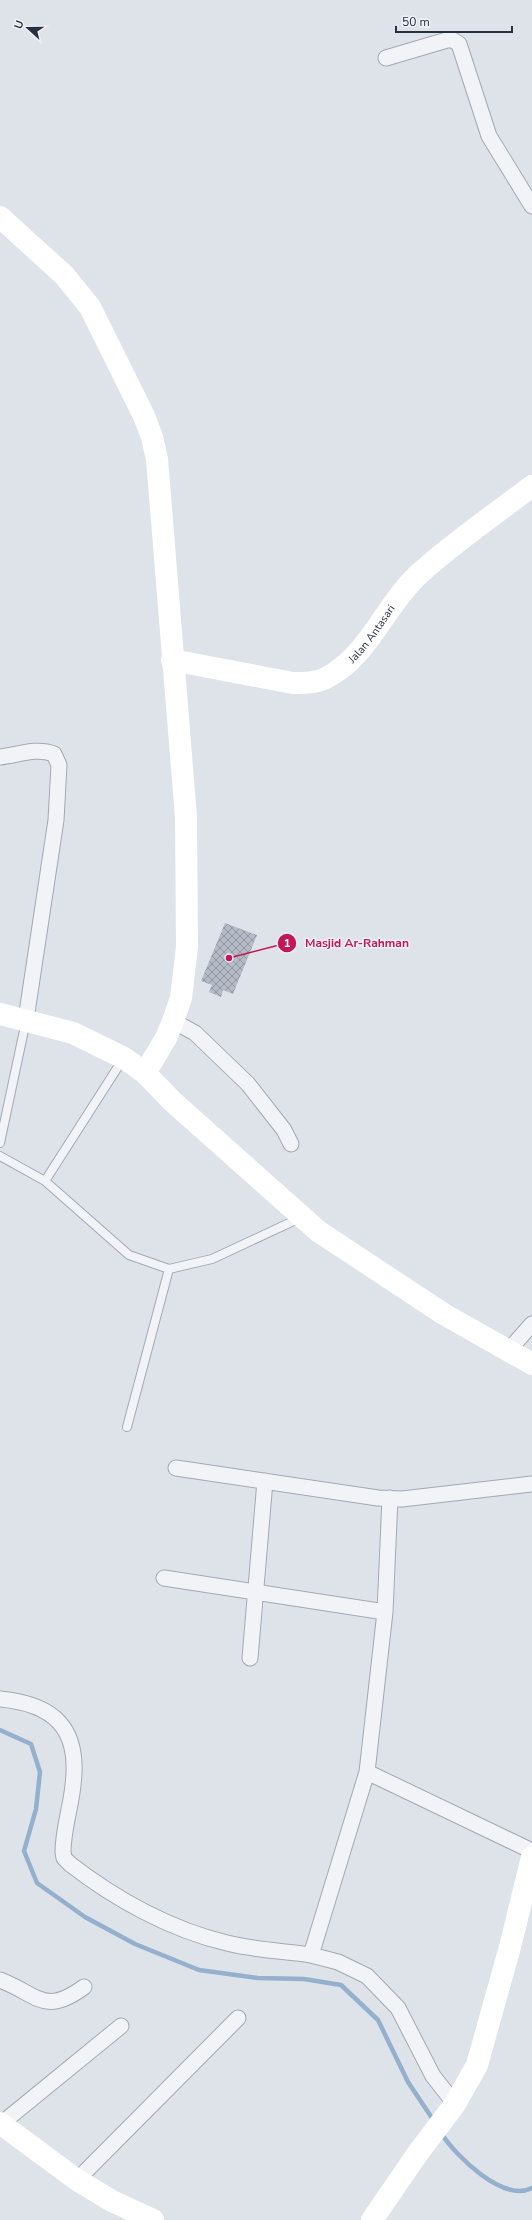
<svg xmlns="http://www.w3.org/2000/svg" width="532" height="2220" viewBox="0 0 532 2220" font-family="'Nunito Sans',sans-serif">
  <defs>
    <pattern id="building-cross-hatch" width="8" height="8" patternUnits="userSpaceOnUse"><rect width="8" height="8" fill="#b4bbc6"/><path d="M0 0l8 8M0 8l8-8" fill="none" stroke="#9298a2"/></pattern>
  </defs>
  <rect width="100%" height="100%" fill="#dee2e9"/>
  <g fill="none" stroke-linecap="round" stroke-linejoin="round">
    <path stroke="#95b0cd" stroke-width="4.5" d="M0 1730 31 1744 40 1772 36 1809 24 1851 37 1883 85 1917 135 1944 199 1970 258 1978 304 1979 341 1985 378 2020 408 2082 434 2121
      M441 2133C455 2155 503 2203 532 2188"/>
  </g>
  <path fill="url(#building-cross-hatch)" d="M225 923 257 935 233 994 223 990 221 997 209 992 212 985 201 981Z"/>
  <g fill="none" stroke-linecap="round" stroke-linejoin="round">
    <g stroke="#a3a9b3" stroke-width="10">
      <path id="lane" d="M0 1143 26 1021
        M0 1156 45 1181 129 1255 169 1269 212 1259 300 1218
        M45 1181 123 1059
        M127 1427 169 1269"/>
    </g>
    <g stroke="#a3a9b3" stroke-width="17">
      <path id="street" d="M386 58 447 40H453L459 44 489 136 532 206
        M0 757C18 755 36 747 54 754L59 765 56 820 26 1019
        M173 1021 195 1033 248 1084 284 1130 291 1144
        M508 1351 532 1324
        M176 1468 378 1498 402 1499 532 1484
        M164 1578 385 1612
        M250 1658 265 1481
        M0 1699C54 1704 80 1728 73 1785 71 1807 63 1829 63 1852L64 1858 70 1864C115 1899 171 1930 227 1943 254 1950 283 1951 311 1955L367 1772 385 1612 390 1498
        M367 1772 532 1851
        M311 1955 338 1962 367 1976 398 2008 433 2076 455 2104
        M0 1980C39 1995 44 2016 84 1987
        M1 2124 121 2026
        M77 2180 238 2018"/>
    </g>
    <use href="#lane" stroke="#f1f3f7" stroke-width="8"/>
    <use href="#street" stroke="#f1f3f7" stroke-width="15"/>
    <g stroke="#fff" stroke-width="22">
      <path d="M0 217 64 275 90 307 144 416 152 437 157 459 186 817 187 947 181 998 173 1021 166 1038 145 1073"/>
      <path id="s1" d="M172 660 293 683C305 683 316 683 326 678 369 656 385 605 419 574 454 542 494 515 532 486"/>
      <path d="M0 1014 73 1033 124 1058 145 1073 172 1101 318 1231 442 1313 532 1364"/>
      <path d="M0 2123 77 2180 112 2201 153 2220"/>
      <path d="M372 2220 418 2153 455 2104 477 2065 510 1947 532 1857"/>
    </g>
  </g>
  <g text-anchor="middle" stroke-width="3" stroke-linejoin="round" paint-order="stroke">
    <g font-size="11" fill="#253041" stroke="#edf1f6">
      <text dy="4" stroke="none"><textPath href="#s1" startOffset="221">Jalan Antasari</textPath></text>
    </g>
  </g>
  <path fill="none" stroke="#c2185b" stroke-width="1.5" d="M229 958L287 943"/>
  <g fill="#c2185b" stroke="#edf1f6" stroke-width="1.5">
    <circle cx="229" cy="958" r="4"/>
    <circle cx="287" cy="943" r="10"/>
  </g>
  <g font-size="12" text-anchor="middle" font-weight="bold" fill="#fff">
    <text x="287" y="947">1</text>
  </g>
  <g font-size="12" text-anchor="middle" font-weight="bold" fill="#c2185b" stroke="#edf1f6" stroke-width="3" stroke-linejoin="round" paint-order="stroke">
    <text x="357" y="947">Masjid Ar-Rahman</text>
  </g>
  <g transform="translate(28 28) rotate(291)" stroke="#edf1f6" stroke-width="3" paint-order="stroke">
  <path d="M0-3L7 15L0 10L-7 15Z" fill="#253041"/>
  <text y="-6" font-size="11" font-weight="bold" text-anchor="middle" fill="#253041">U</text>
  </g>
  <path d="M396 26v6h116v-6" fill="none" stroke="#253041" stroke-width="2"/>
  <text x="402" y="26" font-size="12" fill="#253041" stroke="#edf1f6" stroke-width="3" paint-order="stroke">50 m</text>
</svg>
